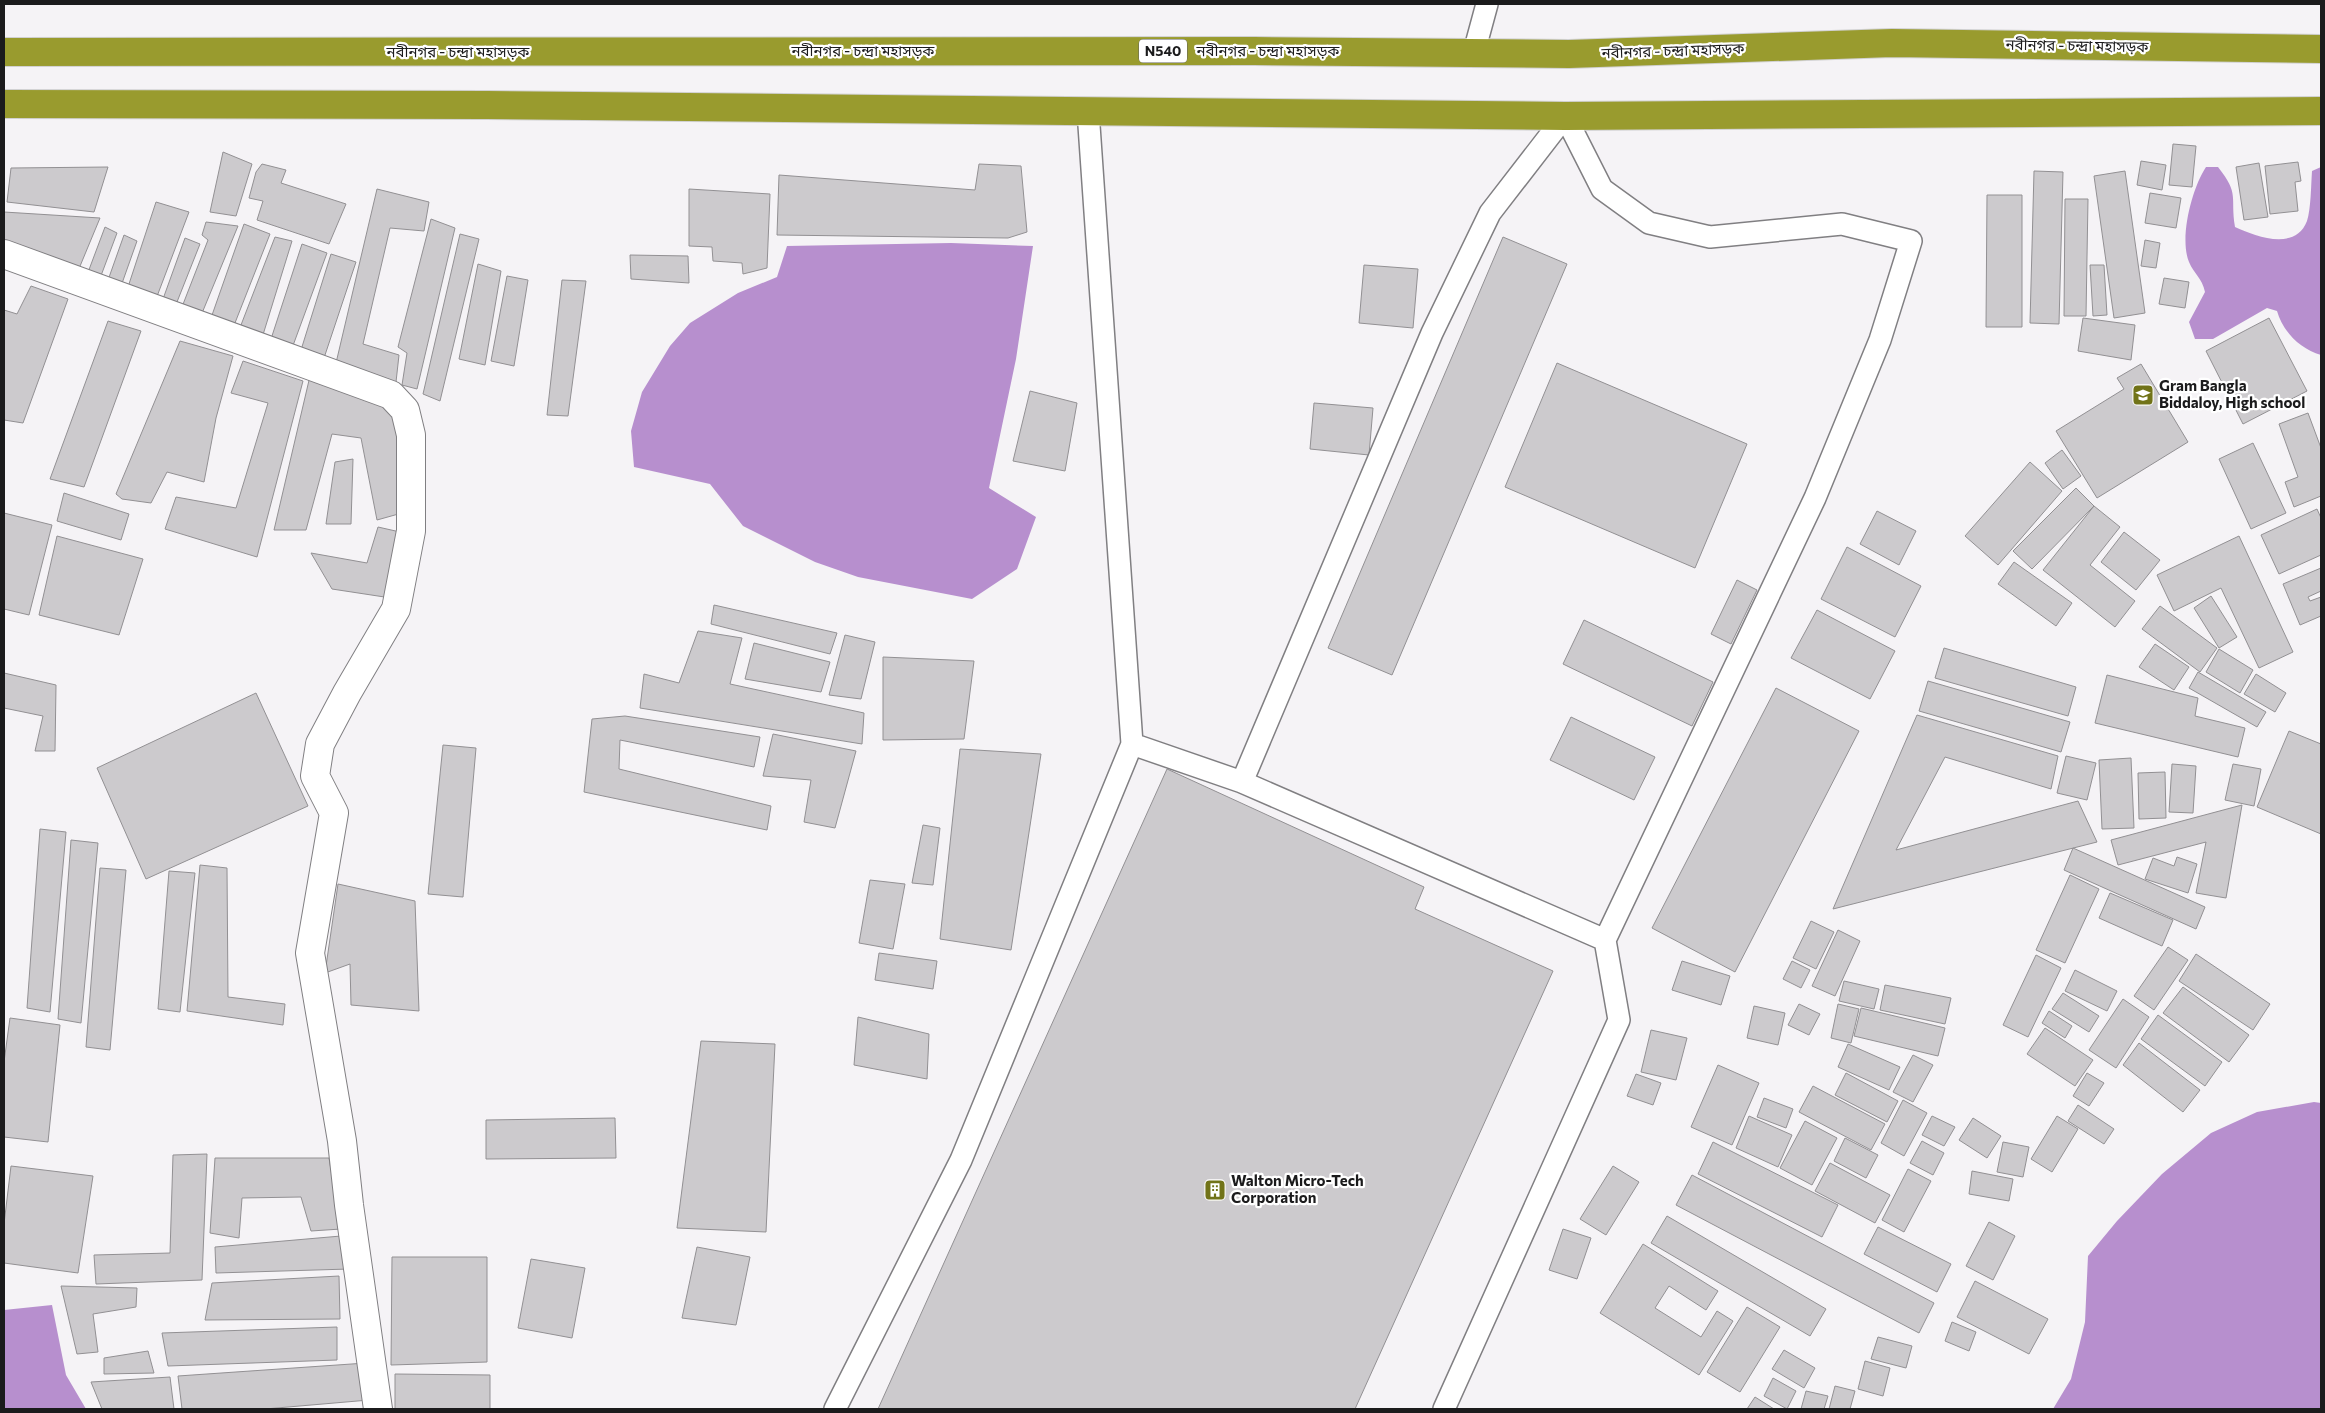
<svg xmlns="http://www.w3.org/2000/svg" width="2325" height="1413" viewBox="0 0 2325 1413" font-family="Commissioner,'Noto Sans Bengali',sans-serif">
  <rect width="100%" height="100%" fill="#f5f3f6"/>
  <path fill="#b78fce" d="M2206 167H2218C2240 195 2230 196 2235 227 2255 236 2295 252 2307 221 2311 209 2311 185 2312 171L2321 167V355C2300 349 2283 332 2277 311L2267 308 2213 339H2195L2189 322 2205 292C2202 278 2194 274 2189 262 2179 238 2192 188 2206 167Z
    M951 243 1033 246 1016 359 989 488 1036 517 1017 569 972 599 858 577 815 562 743 526 710 484 634 467 631 431 642 392 670 346 690 323 738 293 777 277 787 246Z
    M2314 1102 2321 1103V1409H2053L2071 1379 2085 1322 2088 1256 2117 1221 2162 1174 2211 1133 2257 1112Z
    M52 1305 66 1375 86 1409H4V1310Z"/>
  <path fill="#cccacd" stroke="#929093" d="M2173 144 2196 146 2192 187 2169 185Z
    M223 152 252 164 236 216 210 212Z
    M2141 161 2166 165 2162 190 2137 185Z
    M2298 162 2301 181 2295 182 2298 211 2270 214 2265 166Z
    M2259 163 2268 217 2244 220 2236 167Z
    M262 164 286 170 281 183 346 204 329 244 257 220 263 201 249 198 256 172Z
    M979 164 1021 166 1027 232 1008 238 777 235 779 175 975 190Z
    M108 167 94 212 7 202 11 168Z
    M2034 171 2063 172 2059 324 2030 323Z
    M2125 171 2145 313 2114 318 2094 176Z
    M377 189 429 202 424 231 390 228 363 344 399 355 396 382 336 363Z
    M689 189 770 194 767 268 743 274 742 263 713 261 712 247 689 246Z
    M2150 193 2181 198 2176 228 2145 223Z
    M1987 195H2022V327H1986Z
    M2065 199H2088L2086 316H2064Z
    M156 202 189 212 156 299 128 287Z
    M4 212 100 218 78 271 4 244Z
    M431 219 455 228 417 389 402 385 407 353 398 347Z
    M206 222 238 226 200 318 180 312 208 240 202 235Z
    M244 224 270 234 233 328 211 318Z
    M105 227 117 233 99 281 87 275Z
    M460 234 479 239 440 401 423 394Z
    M124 235 137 241 120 289 107 283Z
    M275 237 292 241 262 338 241 325Z
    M1503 237 1567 264 1392 675 1328 648Z
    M185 238 200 244 175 307 163 299Z
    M2145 240 2160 243 2156 268 2141 266Z
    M302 244 327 253 291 351 271 339Z
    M331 254 356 262 324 358 301 350Z
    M630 255 688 256 689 283 631 279Z
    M478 264 501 271 485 365 459 359Z
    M1364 265 1418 269 1413 328 1359 323Z
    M2090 265H2104L2107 315 2093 316Z
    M507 276 528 280 514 366 491 361Z
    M2164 278 2189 282 2185 308 2159 304Z
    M562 280 586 281 568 416 547 415Z
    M31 286 68 299 23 423 4 420V310L17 314Z
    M2083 318 2135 325 2131 360 2078 351Z
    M2269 318 2307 391 2243 424 2206 351Z
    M108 321 141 331 84 487 50 479Z
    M180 341 233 356 216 418 204 482 167 472 151 503 122 499 116 494Z
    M243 361 303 381 257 557 165 529 176 497 236 508 268 403 231 393Z
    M1557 363 1747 444 1695 568 1505 487Z
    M2141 364 2188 442 2097 498 2056 431 2124 389 2117 378Z
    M310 376 385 401 396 414 402 513 377 520 361 438 332 434 306 530H274Z
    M1030 391 1077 403 1065 471 1013 461Z
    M1314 403 1373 408 1369 455 1310 449Z
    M2308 413 2321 448V496L2294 507 2285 482 2298 477 2279 424Z
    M2253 443 2286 513 2251 529 2219 459Z
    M2062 450 2081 476 2063 489 2045 463Z
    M353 459 351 524H326L335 462Z
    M2030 462 2062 491 1998 565 1965 536Z
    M2076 488 2094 506 2032 569 2013 551Z
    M64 493 129 514 121 540 57 521Z
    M2094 506 2120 527 2090 565 2135 601 2115 627 2043 570Z
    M2317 509 2321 518V555L2279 574 2261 535Z
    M1877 511 1916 531 1899 565 1860 544Z
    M4 513 52 525 29 615 4 609Z
    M378 527 400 532 391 598 332 589 311 553 367 563Z
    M2124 532 2160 560 2136 590 2101 562Z
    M57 536 143 559 119 635 39 615Z
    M2239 536 2293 652 2259 668 2221 588 2174 611 2157 575Z
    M1847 547 1921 586 1895 637 1821 599Z
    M2014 562 2072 603 2056 626 1998 584Z
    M2321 568V591L2308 597 2310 601 2321 597V616L2300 625 2283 584Z
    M1737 580 1757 590 1731 644 1711 634Z
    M2211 596 2237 637 2219 648 2194 608Z
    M714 605 837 633 830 654 711 624Z
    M2160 606 2217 648 2200 672 2142 629Z
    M1817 610 1895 651 1870 699 1791 658Z
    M1584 620 1713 682 1692 726 1563 664Z
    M698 631 742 638 730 684 864 713 862 744 640 708 644 674 679 683Z
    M845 635 875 642 861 699 829 695Z
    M754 643 830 662 821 692 745 679Z
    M2155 644 2189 667 2174 690 2139 667Z
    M1944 648 2076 687 2068 716 1935 678Z
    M2219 649 2253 670 2240 693 2206 672Z
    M883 657 974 661 964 739 883 740Z
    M2198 672 2266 712 2257 727 2189 688Z
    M4 673 56 685 55 751H35L43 716 4 708Z
    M2256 674 2286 693 2275 712 2244 694Z
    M2107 675 2198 698 2195 716 2245 728 2238 757 2095 723Z
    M1928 681 2070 722 2061 752 1919 711Z
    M1776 688 1859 731 1735 972 1652 928Z
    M256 693 308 806 146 879 97 768Z
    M1917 715 2058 756 2051 789 1945 757 1896 850 2078 801 2097 842 1833 909Z
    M625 716 760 737 754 767 620 740 619 769 771 806 767 830 584 792 592 719Z
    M1571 717 1655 757 1634 800 1550 760Z
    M2289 731 2321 744V834L2257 807Z
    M773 734 856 751 835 828 804 822 811 780 763 776Z
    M443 745 476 748 463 897 428 894Z
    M960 749 1041 754 1011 950 940 939Z
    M2066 756 2096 763 2087 800 2057 793Z
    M2131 758 2134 828 2102 829 2099 760Z
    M2172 764 2196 766 2193 813 2169 812Z
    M2233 764 2261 769 2254 806 2225 800Z
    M1167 769 1424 887 1415 909 1553 971 1355 1409H878Z
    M2165 772 2166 818 2139 819 2138 773Z
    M2242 805 2226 898 2196 893 2206 842 2118 865 2111 840Z
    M923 825 940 828 933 885 912 883Z
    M40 829 66 832 50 1012 27 1008Z
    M71 840 98 843 81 1023 58 1019Z
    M2073 848 2205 907 2196 929 2064 870Z
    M2177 857 2197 864 2188 893 2145 879 2153 858 2174 866Z
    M200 865 227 868 228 997 285 1004 283 1025 187 1011Z
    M100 868 126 870 110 1050 86 1047Z
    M169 871 195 873 180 1012 158 1009Z
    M2070 875 2099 889 2065 963 2036 950Z
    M870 880 905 884 893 949 859 943Z
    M338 884 415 901 419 1011 351 1005 350 964 325 973Z
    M2110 893 2173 920 2162 946 2099 918Z
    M1811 921 1834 932 1816 969 1793 958Z
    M1838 930 1860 941 1835 996 1812 986Z
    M2168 947 2188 960 2154 1010 2134 996Z
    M879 953 937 961 933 989 875 980Z
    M2196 954 2270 1004 2253 1030 2179 981Z
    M2036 955 2061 968 2028 1037 2003 1025Z
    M1682 961 1730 976 1721 1005 1672 990Z
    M1792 961 1810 970 1801 988 1783 979Z
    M2075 970 2117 991 2107 1011 2065 991Z
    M1844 981 1879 989 1874 1009 1839 1001Z
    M1885 985 1951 998 1945 1024 1880 1010Z
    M2183 987 2249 1035 2229 1062 2163 1013Z
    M2063 993 2099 1016 2089 1032 2052 1009Z
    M2123 999 2149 1017 2116 1068 2089 1050Z
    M1799 1004 1820 1014 1809 1035 1788 1025Z
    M1838 1004 1859 1009 1851 1043 1831 1038Z
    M1754 1006 1785 1013 1778 1045 1747 1038Z
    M1861 1008 1945 1028 1938 1056 1854 1036Z
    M2049 1011 2072 1026 2065 1038 2042 1023Z
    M2158 1015 2222 1062 2205 1086 2141 1039Z
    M858 1017 929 1034 927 1079 854 1065Z
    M10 1018 60 1025 48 1142 4 1137V1062Z
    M2045 1028 2093 1060 2075 1086 2027 1054Z
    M1651 1030 1687 1038 1676 1080 1641 1072Z
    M701 1041 775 1044 766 1232 677 1228Z
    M2139 1043 2200 1090 2183 1112 2123 1065Z
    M1848 1044 1900 1067 1889 1090 1838 1067Z
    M1913 1055 1933 1065 1913 1102 1893 1092Z
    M1718 1065 1759 1083 1732 1145 1691 1127Z
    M1846 1073 1898 1101 1887 1122 1835 1095Z
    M2087 1073 2104 1083 2089 1106 2073 1096Z
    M1636 1074 1661 1083 1653 1105 1627 1096Z
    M1813 1086 1885 1124 1871 1150 1799 1112Z
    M1764 1098 1793 1109 1786 1128 1757 1117Z
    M1903 1100 1927 1113 1904 1156 1881 1143Z
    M2078 1105 2114 1129 2104 1144 2068 1121Z
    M1749 1116 1792 1135 1778 1167 1736 1148Z
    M1932 1116 1955 1127 1944 1146 1922 1135Z
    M2057 1116 2078 1129 2052 1172 2031 1159Z
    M615 1118 616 1158 486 1159V1120Z
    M1973 1118 2001 1136 1987 1158 1959 1140Z
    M1805 1121 1837 1138 1812 1185 1780 1168Z
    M1845 1138 1878 1155 1866 1178 1834 1161Z
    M1922 1141 1944 1153 1933 1175 1910 1163Z
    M1713 1142 1838 1205 1822 1237 1698 1174Z
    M2003 1142 2029 1147 2023 1177 1997 1172Z
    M207 1154 202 1280 96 1284 94 1255 170 1253 173 1155Z
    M215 1158H329L341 1229 311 1231 301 1197 242 1198 239 1238 210 1233Z
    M1830 1163 1890 1195 1875 1223 1815 1191Z
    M11 1166 93 1176 78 1273 4 1263V1224Z
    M1613 1166 1639 1182 1606 1235 1580 1219Z
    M1908 1169 1931 1181 1904 1232 1882 1220Z
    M1972 1171 2013 1179 2009 1201 1969 1194Z
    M1692 1175 1934 1303 1919 1333 1676 1205Z
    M1667 1216 1826 1309 1810 1336 1651 1243Z
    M1989 1222 2015 1236 1993 1280 1966 1266Z
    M1878 1227 1951 1264 1937 1292 1864 1254Z
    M1563 1229 1591 1238 1577 1279 1549 1270Z
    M341 1236 349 1269 216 1273 215 1247Z
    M1643 1244 1718 1291 1706 1310 1669 1286 1655 1308 1701 1337 1717 1311 1733 1321 1699 1375 1600 1313Z
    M697 1247 750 1257 736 1325 682 1318Z
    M392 1257H487V1362L391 1365Z
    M531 1259 585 1268 572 1338 518 1328Z
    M339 1276 340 1319 205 1320 212 1283Z
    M1975 1281 2048 1319 2029 1354 1957 1317Z
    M61 1286 137 1288 136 1307 93 1314 98 1352 77 1354Z
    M1747 1307 1780 1327 1740 1392 1707 1372Z
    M1952 1322 1976 1332 1969 1351 1945 1341Z
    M337 1327V1360L168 1366 162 1333Z
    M1878 1337 1912 1346 1906 1368 1871 1359Z
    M1784 1350 1815 1368 1804 1388 1772 1369Z
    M148 1351 154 1373 104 1374V1358Z
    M1865 1361 1890 1368 1883 1396 1858 1389Z
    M366 1363 369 1400 265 1409H182L178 1376Z
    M395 1374 490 1375V1409H395Z
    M170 1377 174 1409H102L91 1382Z
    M1773 1378 1796 1391 1787 1409 1764 1396Z
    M1835 1386 1855 1391 1850 1409H1829Z
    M1806 1391 1828 1396 1824 1409H1801Z
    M1755 1397 1774 1409H1747Z"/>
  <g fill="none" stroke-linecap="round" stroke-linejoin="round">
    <g stroke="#807f82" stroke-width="24">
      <path id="lane" d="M1474 52 1487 4
        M1132 744 1242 782 1605 940 1619 1020 1444 1409
        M1242 782 1432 333 1490 213 1565 116 1602 189 1649 223 1710 237 1842 224 1911 241 1880 340 1815 498 1605 940
        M835 1409 961 1160 1132 744 1088 111"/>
    </g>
    <g stroke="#807f82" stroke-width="30">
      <path id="street" d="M4 254 391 395 405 410 411 435V531L396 609 347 693 320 744 315 776 334 813 310 953 342 1141 349 1205 378 1409"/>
    </g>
    <g stroke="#d1d1d2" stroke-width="30">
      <path id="highway" d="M4 52 1254 51 1569 54 1892 43 2321 49
        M4 104 487 105 1565 116 2321 111"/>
    </g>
    <use href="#lane" stroke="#fff" stroke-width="21"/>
    <use href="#street" stroke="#fff" stroke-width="28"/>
    <use href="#highway" stroke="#999b2e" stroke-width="28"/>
  </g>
  <defs>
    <g id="school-square" transform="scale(1.125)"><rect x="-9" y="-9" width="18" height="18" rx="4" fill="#717318" stroke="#fff"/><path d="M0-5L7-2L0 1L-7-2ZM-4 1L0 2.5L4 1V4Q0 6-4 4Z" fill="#fff"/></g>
    <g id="building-square" transform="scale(1.125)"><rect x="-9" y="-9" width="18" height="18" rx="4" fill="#717318" stroke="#fff"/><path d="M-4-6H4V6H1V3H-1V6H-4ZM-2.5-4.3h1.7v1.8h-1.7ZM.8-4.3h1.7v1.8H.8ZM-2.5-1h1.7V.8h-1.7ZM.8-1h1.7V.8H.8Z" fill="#fff"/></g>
  </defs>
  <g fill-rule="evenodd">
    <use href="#school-square" x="2143" y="395"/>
    <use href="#building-square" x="1215" y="1190"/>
  </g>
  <g text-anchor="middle" stroke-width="4.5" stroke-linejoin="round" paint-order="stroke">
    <rect fill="#fff" stroke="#5f5f60" stroke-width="1" x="1139" y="39.5" width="48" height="23" rx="4"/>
    <g font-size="14" font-weight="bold" fill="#1b1b1c">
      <text x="1163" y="56">N540</text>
    </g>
    <g font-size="15" fill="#1b1b1c" stroke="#fff">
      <text transform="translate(2077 46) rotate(1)" y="5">নবীনগর - চন্দ্রা মহাসড়ক</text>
      <text x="863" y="56">নবীনগর - চন্দ্রা মহাসড়ক</text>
      <text x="1268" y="56">নবীনগর - চন্দ্রা মহাসড়ক</text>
      <text transform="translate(1673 51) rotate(-2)" y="5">নবীনগর - চন্দ্রা মহাসড়ক</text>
      <text x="458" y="57">নবীনগর - চন্দ্রা মহাসড়ক</text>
    </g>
    <g font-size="15" font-weight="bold" fill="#1b1b1c" stroke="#fff" text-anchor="start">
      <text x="2159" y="391">Gram Bangla<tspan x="2159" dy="17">Biddaloy, High school</tspan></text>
      <text x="1231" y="1186">Walton Micro-Tech<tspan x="1231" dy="17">Corporation</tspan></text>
    </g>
  </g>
  <rect width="2325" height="1413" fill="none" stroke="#1b1b1c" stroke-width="10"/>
</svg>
